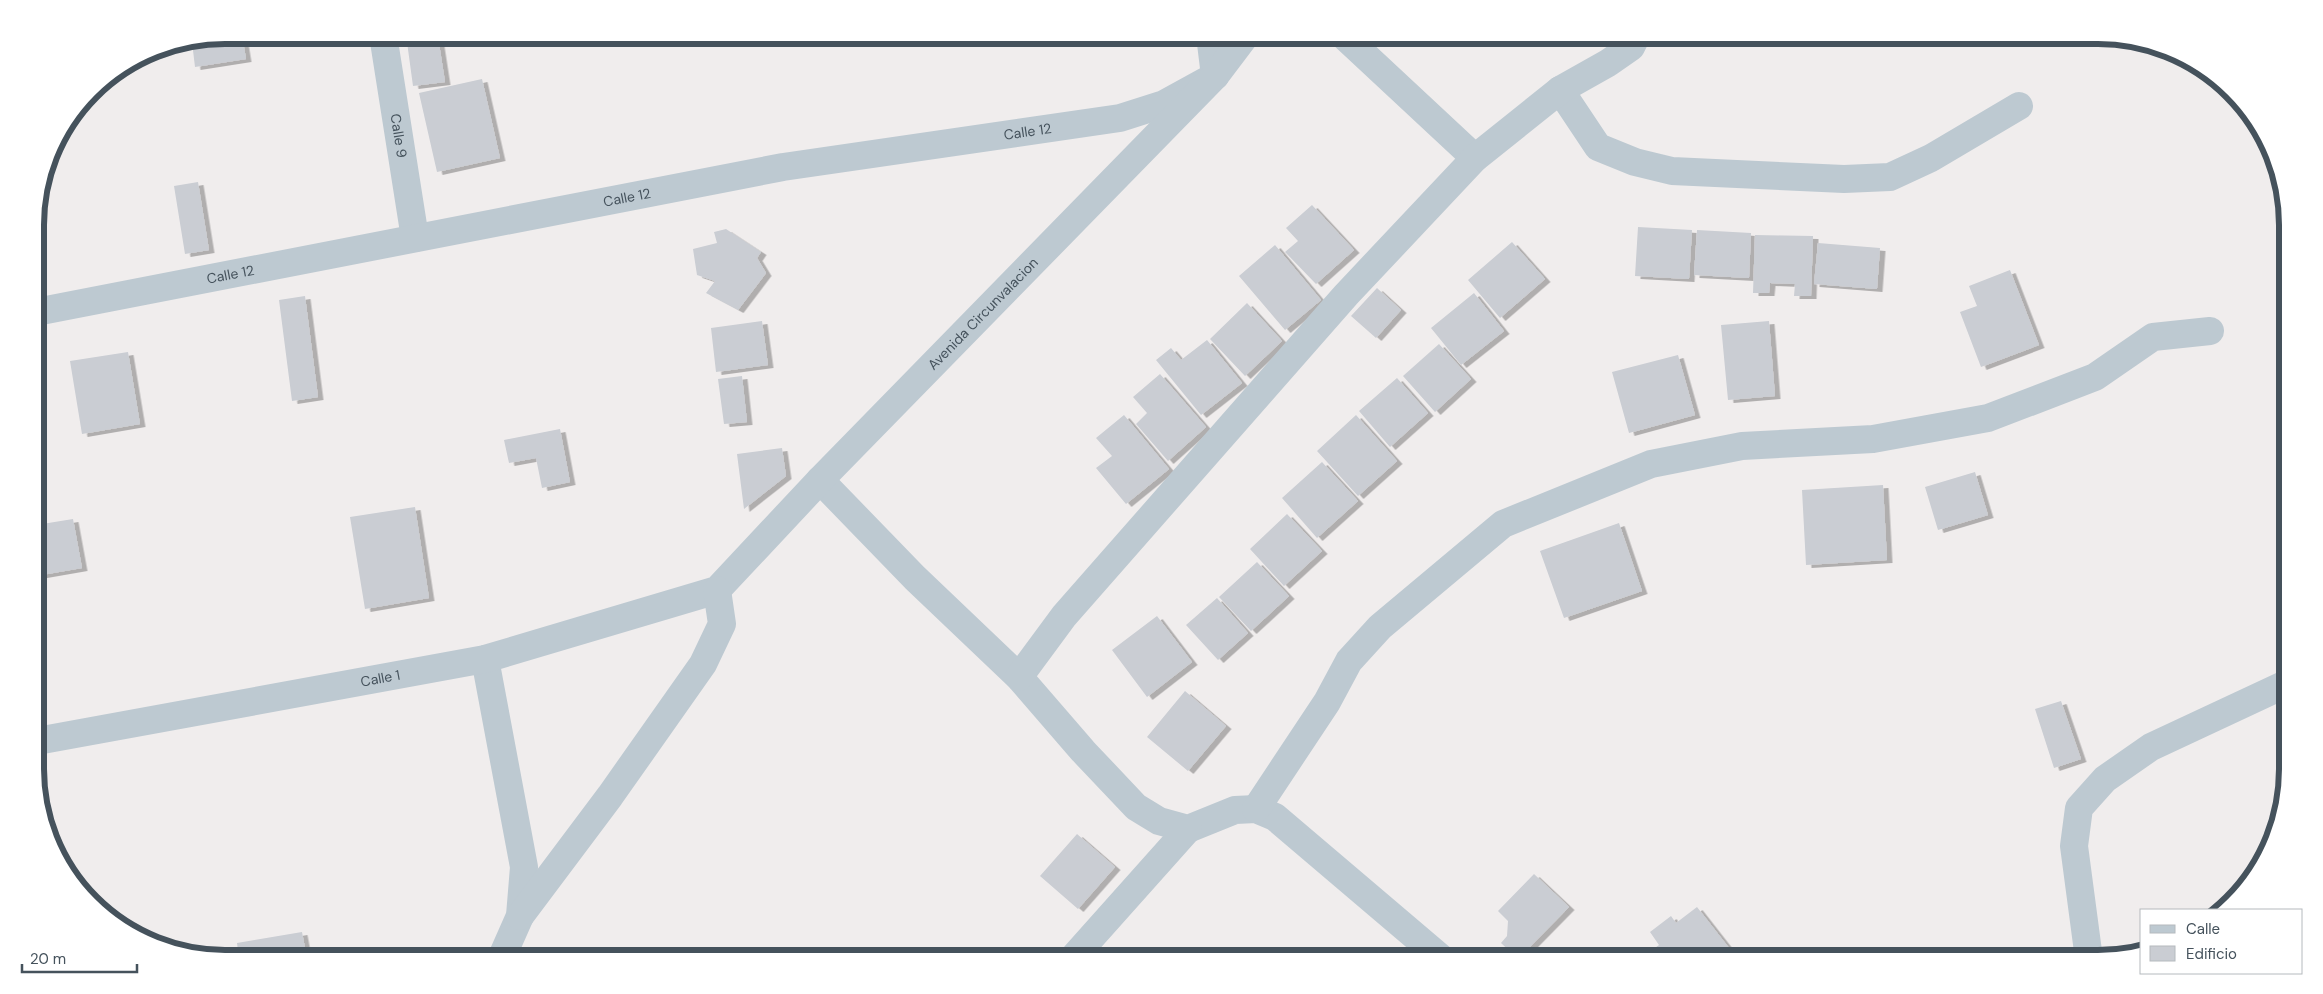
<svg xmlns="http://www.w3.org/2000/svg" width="2323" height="994" viewBox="0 0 2323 994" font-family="'DM Sans',sans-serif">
  <defs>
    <filter id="shadow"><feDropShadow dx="5.5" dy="3" stdDeviation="0" flood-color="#0004"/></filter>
  </defs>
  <rect width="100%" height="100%" fill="#f0eded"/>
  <path fill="#cacdd3" filter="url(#shadow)" d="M225 35H242L246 59 195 67 192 42Z
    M438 37 445 82 413 86 407 42Z
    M482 79 500 158 437 172 419 93Z
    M198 182 209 250 185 254 174 186Z
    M1312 205 1354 250 1316 284 1285 252 1298 241 1286 228Z
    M1638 227 1692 230 1689 279 1635 276Z
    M726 229 761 252 757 258 766 273 738 310 706 293 715 281 697 275 693 249 717 243 714 232Z
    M1697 230 1751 233 1749 278 1694 275Z
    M1755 235 1813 236 1811 296H1794L1795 284 1770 283 1769 293H1753Z
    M1512 242 1545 279 1500 318 1468 280Z
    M1818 243 1880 248 1877 289 1814 284Z
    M1275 245 1321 300 1285 330 1239 276Z
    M2010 270 2039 345 1981 367 1960 312 1977 306 1969 286Z
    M1377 288 1401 310 1376 338 1351 316Z
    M1474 293 1504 331 1461 365 1431 328Z
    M305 296 318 397 292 401 279 300Z
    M1247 303 1282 341 1245 376 1210 339Z
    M762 321 768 365 716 372 711 328Z
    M1769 321 1775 396 1728 400 1721 325Z
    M1207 340 1242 383 1201 415 1156 360 1171 348 1181 360Z
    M1439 344 1471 379 1435 412 1403 376Z
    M128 352 140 424 82 434 70 361Z
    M1678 355 1695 415 1629 433 1612 372Z
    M1160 374 1206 427 1168 461 1136 424 1147 413 1133 397Z
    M742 376 747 422 724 424 718 379Z
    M1397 378 1428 413 1390 447 1359 411Z
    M1124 415 1169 469 1126 504 1096 468 1112 456 1096 438Z
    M1356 415 1397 461 1358 496 1317 451Z
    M560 429 570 482 542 488 536 458 509 463 504 440Z
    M782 448 786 476 744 509 737 454Z
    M1322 462 1358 501 1317 538 1282 498Z
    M1975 472 1988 515 1938 530 1925 487Z
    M1883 485 1887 560 1806 565 1802 490Z
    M415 507 429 598 365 609 350 517Z
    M1287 514 1322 551 1284 586 1250 549Z
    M73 519 82 568 36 576V525Z
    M1619 523 1642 591 1564 618 1540 551Z
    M1257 562 1289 596 1251 631 1219 597Z
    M1217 598 1248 633 1218 660 1186 625Z
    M1157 616 1192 662 1147 697 1112 650Z
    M1185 691 1226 726 1188 771 1147 737Z
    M2061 701 2081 759 2054 768 2035 709Z
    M1077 834 1115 867 1078 909 1040 876Z
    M1534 874 1569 907 1518 959 1501 943 1507 936 1508 921 1498 911Z
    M1697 907 1729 948 1715 959H1630L1641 950 1645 955 1659 945 1650 932 1671 916 1676 923Z
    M302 932 307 959H239L237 943Z"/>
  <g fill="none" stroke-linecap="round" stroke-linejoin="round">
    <g stroke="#bdc9d1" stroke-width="28">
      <path id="s1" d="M383 35 415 238"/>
      <path d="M1343 35 1475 158"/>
      <path d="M1560 90 1598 147 1635 162 1672 171 1844 179 1890 177 1931 158 2019 106"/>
      <path id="s2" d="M36 312 783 167 1120 118 1164 104 1215 76 1210 35"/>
      <path d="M820 480 915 578 1019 677 1083 751 1136 807 1159 821 1188 829 1235 810 1256 809 1275 817 1442 959"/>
      <path d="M485 659 524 867 520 916 501 959"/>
      <path d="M1019 677 1064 616 1346 295 1475 158 1560 90 1608 63 1631 47 1637 35"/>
      <path id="s3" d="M37 741 485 659 717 590 820 480 1215 76 1246 35"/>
      <path d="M1256 809 1327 702 1349 661 1380 627 1503 524 1651 464 1742 446 1873 439 1988 418 2095 377 2153 337 2210 331"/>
      <path d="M520 916 610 796 703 664 722 624 717 590"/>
      <path d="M1072 959 1188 829"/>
      <path d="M2089 959 2074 846 2079 808 2105 779 2151 747 2288 683"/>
    </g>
  </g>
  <g text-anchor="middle" stroke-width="4.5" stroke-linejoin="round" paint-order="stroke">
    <g font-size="14" fill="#45525c" stroke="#fff">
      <text dy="5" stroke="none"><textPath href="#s2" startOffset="1008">Calle 12</textPath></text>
      <text dy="5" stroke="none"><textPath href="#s1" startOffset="102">Calle 9</textPath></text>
      <text dy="5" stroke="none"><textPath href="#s2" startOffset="602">Calle 12</textPath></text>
      <text dy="5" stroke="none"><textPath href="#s2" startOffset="198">Calle 12</textPath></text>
      <text dy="5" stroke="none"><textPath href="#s3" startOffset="1081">Avenida Circunvalacion</textPath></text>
      <text dy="5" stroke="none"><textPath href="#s3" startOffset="349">Calle 1</textPath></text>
    </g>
  </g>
  <path d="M0 0H2323V994H0ZM225 44H2098A181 181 0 0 1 2279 225V769A181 181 0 0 1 2098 950H225A181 181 0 0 1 44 769V225A181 181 0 0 1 225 44Z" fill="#fff" fill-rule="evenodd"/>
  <path fill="none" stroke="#45525c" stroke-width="6" d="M225 44H2098A181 181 0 0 1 2279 225V769A181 181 0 0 1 2098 950H225A181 181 0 0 1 44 769V225A181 181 0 0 1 225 44Z"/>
  <rect x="2140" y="909" width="162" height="65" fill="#ffffff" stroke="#b5babe"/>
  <rect x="2150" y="925" width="25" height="8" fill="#bdc9d1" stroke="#b5babe"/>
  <text x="2186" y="934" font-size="15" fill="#45525c">Calle</text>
  <rect x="2150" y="946" width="25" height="15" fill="#cacdd3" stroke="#b5babe"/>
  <text x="2186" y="959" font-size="15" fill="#45525c">Edificio</text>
  <path d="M22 964v8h115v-8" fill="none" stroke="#45525c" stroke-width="2.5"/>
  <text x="30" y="964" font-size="15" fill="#45525c" stroke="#ffffff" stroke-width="4" paint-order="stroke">20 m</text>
</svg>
